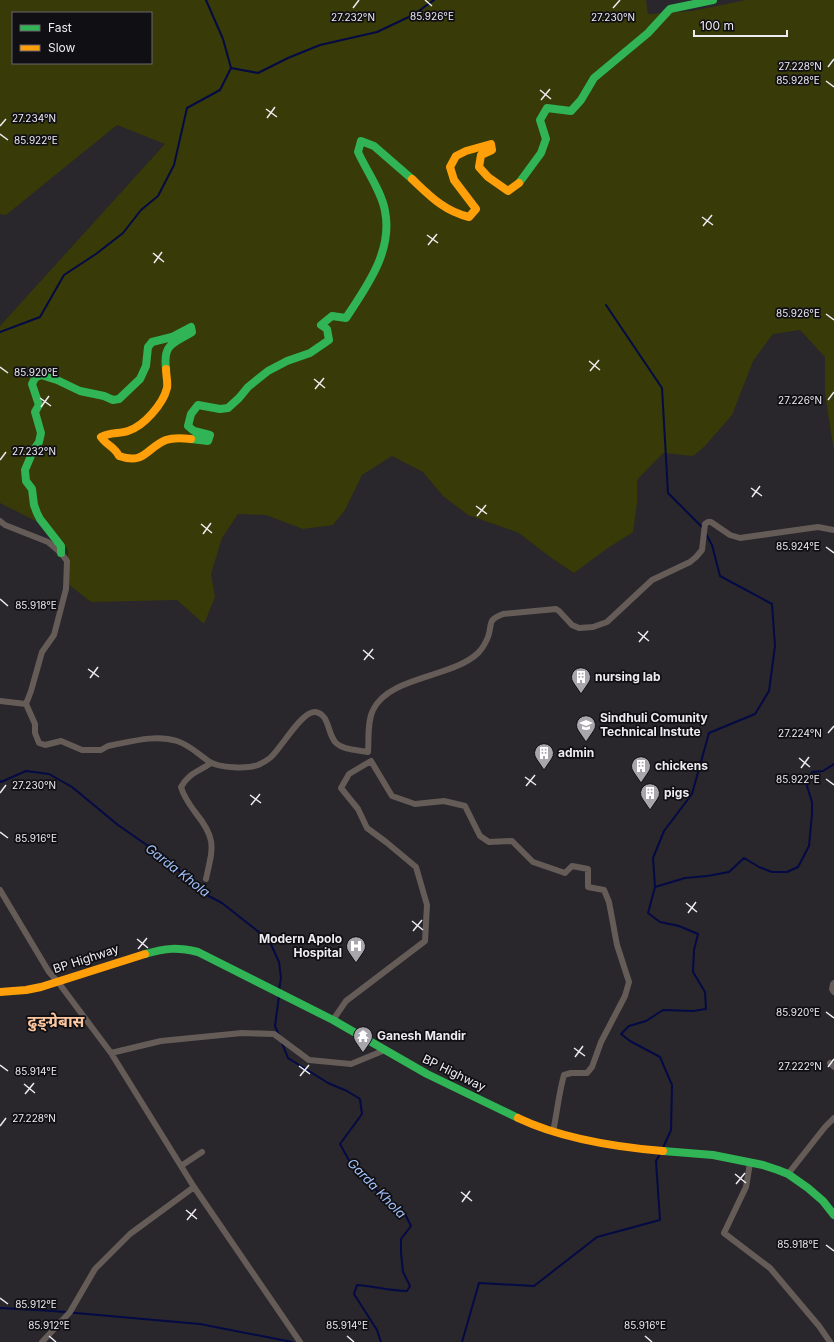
<svg xmlns="http://www.w3.org/2000/svg" width="834" height="1342" viewBox="0 0 834 1342" font-family="Inter,'Noto Sans Devanagari',sans-serif">
  <rect width="100%" height="100%" fill="#29262c"/>
  <path fill="#383a07" fill-rule="evenodd" d="M0 0H646L648 14 692 11 746 0H834V452L825 394V357L800 330 773 334 753 361 732 415 705 446 693 456 663 453 637 480V503L633 532 605 550 574 573 550 557 519 533 468 515 443 496 423 472 392 456 362 475 345 510 333 525 303 529 266 515 238 514 222 538 211 574 215 597 204 624 177 600 91 602 68 584V550L48 527 0 503V326L165 144 117 125 6 215 0 214ZM13 13H151V63H13Z"/>
  <g fill="none" stroke-linecap="round" stroke-linejoin="round">
    <path stroke="#040a44" stroke-width="2" d="M231 68 258 73 288 58 320 45 377 32 413 15 434 0
      M606 305 662 388 668 493 703 528
      M0 332 40 317 64 275 96 254 123 233 141 210 158 196 174 165 187 108 220 90 231 68 223 39 206 0
      M0 781 1 782 26 771 49 774 72 787 118 825 167 859 201 892 222 903 269 940 279 962 281 978 279 990
      M655 887 685 878 707 876 729 872 744 858 759 867 772 872H787L798 867 809 846 812 814V802L807 786 812 772 823 771 834 764
      M279 996 275 1026 279 1035
      M282 1043 288 1058 328 1083 347 1091 360 1099 362 1114 340 1144 351 1164 376 1190 406 1216 411 1226 401 1239V1253L403 1272 410 1286 407 1291C390 1291 373 1286 357 1285L354 1294 377 1330 381 1342
      M663 1148 671 1130 672 1085 660 1057 630 1041 621 1034 629 1026 646 1021 663 1010 693 1011 706 1009 705 992 693 972 694 950 698 934 679 926 660 922 648 913 655 887 653 858 664 831 692 794 709 733 755 714 769 691 775 646 772 604 720 576 712 545 706 534
      M0 1308 53 1311 200 1324 292 1342
      M462 1342 479 1283 534 1286 597 1237 660 1220 656 1161 660 1154"/>
    <path stroke="#655c58" stroke-width="6" d="M0 521 5 525 48 542 61 553 67 561 66 589 54 635 42 652 31 691 26 704
      M0 701 26 704 35 724V733L39 743 45 745 61 741 82 750H101L108 746C130 742 155 734 177 741 190 745 199 755 210 762 220 768 247 769 258 765 262 763 268 760 271 757 281 748 302 711 315 712 330 714 327 734 336 743 343 750 359 750 368 752 369 740 367 722 373 710 389 676 452 678 478 653 482 649 486 642 488 637 493 623 486 621 503 614L556 609 559 611 572 625 579 628 593 627 607 622 652 580 690 562 696 557 702 550 705 524 708 522H711L730 535 740 538 818 527 834 530
      M206 879C213 847 217 839 195 812 189 804 184 797 181 787 190 772 198 772 211 763
      M0 890 49 972 58 982 111 1053 194 1187 300 1342
      M834 983 833 984 832 989 834 992
      M333 1020 346 1001 425 941 427 905 416 867 386 842 367 828 358 809 341 788 349 774 371 761 392 796 415 804 444 801 465 806 480 836 489 842 512 841 533 862 565 873 572 866 588 869V887L604 890 609 902 617 945 629 982 625 996 601 1042 592 1067 587 1073H571L564 1075C559 1092 557 1113 553 1132
      M111 1053 161 1041 242 1033 274 1034 309 1060 351 1064 385 1050
      M830 1063 834 1067
      M750 1163 746 1187 724 1233 770 1268 819 1326 830 1342
      M181 1166 202 1152
      M788 1174 825 1127 834 1118
      M42 1342 70 1312 95 1269 130 1234 194 1187"/>
    <path stroke="#30b455" stroke-width="8" d="M519 183 541 153 546 139 540 120 547 108 571 111 581 100 594 78 648 33 670 9 713 0
      M191 439 208 441 210 435 194 431 188 426 191 414 198 405 220 409 228 408 239 398 248 387 268 371 287 361 310 353 329 340 327 329 321 325 332 316 346 318C367 286 393 251 385 211 382 192 366 170 358 152L361 141 374 146 412 179
      M61 553V546L40 519 37 513 34 505 32 489 26 481 25 470 33 451 39 442 41 433 35 412 39 405 32 384 35 378 41 375 57 380 80 391 104 396 113 400 119 399 140 379 146 366 148 347 152 342 172 337 191 327 192 332C173 344 163 343 166 369
      M145 954C166 948 177 947 198 952L333 1020 427 1074 518 1118
      M663 1151 713 1155 763 1165 778 1170 788 1174 808 1188 823 1201 834 1215"/>
    <path stroke="#ff9f0a" stroke-width="8" d="M412 179C430 196 444 211 469 217L476 209 454 180 450 167 456 156 466 151 491 144 492 150 481 155 479 167 488 177 508 191 519 183
      M166 369C166 375 168 382 167 388 163 404 144 426 128 431 119 434 110 432 101 437 106 445 115 447 119 456 145 465 146 448 166 440 174 437 183 438 191 439
      M0 992 26 990 41 987 145 954
      M518 1118C562 1139 615 1147 663 1151"/>
  </g>
  <path fill="none" stroke="#edebf1" stroke-width="1.5" d="M425 0 432 6M353 8 359 0M613 8 620 0M828 67 834 59M826 81 834 87M540 90 551 99M541 100 550 89M266 109 277 117M267 118 275 107M0 126 6 119M0 134 8 140M702 217 713 225M703 226 712 215M427 235 438 243M428 245 437 234M153 253 164 262M154 263 162 252M826 314 834 320M589 361 600 370M0 367 8 373M590 371 599 360M314 379 325 388M315 389 324 378M40 398 51 406M828 400 834 392M41 407 49 396M0 460 6 452M751 488 762 496M752 497 760 486M476 506 487 514M477 516 486 505M201 524 212 533M203 534 211 523M826 547 834 553M0 599 8 606M638 632 649 641M639 642 648 631M363 650 374 659M364 660 373 649M88 669 99 677M90 678 98 667M828 733 834 726M799 758 810 767M801 768 809 757M525 777 536 785M826 779 834 785M526 786 535 775M0 793 6 785M250 795 261 803M251 805 260 794M0 832 8 838M686 903 697 912M688 913 696 902M412 921 423 930M413 931 422 920M137 939 148 948M138 949 147 938M826 1012 834 1018M574 1048 585 1056M575 1057 583 1046M0 1065 8 1071M299 1066 310 1074M828 1067 834 1059M300 1076 309 1065M24 1084 35 1093M25 1094 34 1083M0 1126 6 1118M735 1174 746 1183M736 1184 745 1173M461 1192 472 1201M462 1202 470 1191M186 1210 197 1219M187 1220 196 1209M826 1245 834 1251M0 1298 8 1304M49 1336 56 1342M347 1336 354 1342M645 1336 652 1342"/>
  <defs>
    <g id="building-pin" transform="scale(1)"><path d="M0 17L-7.5 6A9.5 9.5 0 1 1 7.5 6Z" fill="#a8a6ac" stroke="#100f13"/><path d="M-4-6H4V6H1V3H-1V6H-4ZM-2.5-4.3h1.7v1.8h-1.7ZM.8-4.3h1.7v1.8H.8ZM-2.5-1h1.7V.8h-1.7ZM.8-1h1.7V.8H.8Z" fill="#fff"/></g>
    <g id="university-pin" transform="scale(1)"><path d="M0 17L-7.5 6A9.5 9.5 0 1 1 7.5 6Z" fill="#a8a6ac" stroke="#100f13"/><path d="M0-5L7-2L0 1L-7-2ZM-4 1L0 2.5L4 1V4Q0 6-4 4Z" fill="#fff"/></g>
    <g id="hospital-pin" transform="scale(1)"><path d="M0 17L-7.5 6A9.5 9.5 0 1 1 7.5 6Z" fill="#a8a6ac" stroke="#100f13"/><path d="M-5-5h3v3.5h4V-5h3V5h-3V1.5h-4V5h-3Z" fill="#fff"/></g>
    <g id="temple-pin" transform="scale(1)"><path d="M0 17L-7.5 6A9.5 9.5 0 1 1 7.5 6Z" fill="#a8a6ac" stroke="#100f13"/><path d="M0-6L5-2H3V0L6.5 2.5H4V6H1.5V3h-3V6H-4V2.5H-6.5L-3 0V-2H-5Z" fill="#fff"/></g>
  </defs>
  <g fill-rule="evenodd">
    <use href="#building-pin" x="581" y="677"/>
    <use href="#university-pin" x="586" y="725"/>
    <use href="#building-pin" x="544" y="753"/>
    <use href="#building-pin" x="641" y="766"/>
    <use href="#building-pin" x="650" y="793"/>
    <use href="#hospital-pin" x="356" y="946"/>
    <use href="#temple-pin" x="363" y="1036"/>
  </g>
  <g text-anchor="middle" stroke-width="3.5" stroke-linejoin="round" paint-order="stroke">
    <g font-size="12" font-weight="bold" fill="#edebf1" stroke="#100f13" text-anchor="start">
      <text x="595" y="681">nursing lab</text>
      <text x="600" y="722">Sindhuli Comunity<tspan x="600" dy="14">Technical Instute</tspan></text>
      <text x="558" y="757">admin</text>
      <text x="655" y="770">chickens</text>
      <text x="664" y="797">pigs</text>
      <text x="342" y="943" text-anchor="end">Modern Apolo<tspan x="342" dy="14">Hospital</tspan></text>
      <text x="377" y="1040">Ganesh Mandir</text>
    </g>
    <g font-size="12" fill="#edebf1" stroke="#100f13">
      <text transform="translate(86 959) rotate(-18)" y="4">BP Highway</text>
      <text transform="translate(454 1073) rotate(26)" y="4">BP Highway</text>
    </g>
    <g font-size="13" font-style="italic" fill="#a1c2fa" stroke="#100f13">
      <text transform="translate(178 870) rotate(38)" y="5">Garda Khola</text>
      <text transform="translate(377 1188) rotate(46)" y="5">Garda Khola</text>
    </g>
    <g font-size="16" font-weight="bold" fill="#fcc69f" stroke="#100f13">
      <text x="56" y="1027">ढुङ्ग्रेबास</text>
    </g>
  </g>
  <g font-size="10" text-anchor="middle" fill="#edebf1" stroke="#100f13" stroke-width="3.5" stroke-linejoin="round" paint-order="stroke">
    <text x="432" y="20">85.926°E</text>
    <text x="353" y="21">27.232°N</text>
    <text x="613" y="21">27.230°N</text>
    <text x="800" y="70">27.228°N</text>
    <text x="798" y="84">85.928°E</text>
    <text x="34" y="122">27.234°N</text>
    <text x="36" y="144">85.922°E</text>
    <text x="798" y="317">85.926°E</text>
    <text x="36" y="376">85.920°E</text>
    <text x="800" y="404">27.226°N</text>
    <text x="34" y="455">27.232°N</text>
    <text x="798" y="550">85.924°E</text>
    <text x="36" y="609">85.918°E</text>
    <text x="800" y="737">27.224°N</text>
    <text x="798" y="783">85.922°E</text>
    <text x="34" y="789">27.230°N</text>
    <text x="36" y="842">85.916°E</text>
    <text x="798" y="1016">85.920°E</text>
    <text x="800" y="1070">27.222°N</text>
    <text x="36" y="1075">85.914°E</text>
    <text x="34" y="1122">27.228°N</text>
    <text x="798" y="1248">85.918°E</text>
    <text x="36" y="1308">85.912°E</text>
    <text x="49" y="1329">85.912°E</text>
    <text x="347" y="1329">85.914°E</text>
    <text x="645" y="1329">85.916°E</text>
  </g>
  <rect x="12" y="12" width="140" height="52" fill="#100f13" stroke="#68676c"/>
  <rect x="20" y="25" width="20" height="6" fill="#30b455" stroke="#68676c"/>
  <text x="48" y="32" font-size="12" fill="#edebf1">Fast</text>
  <rect x="20" y="45" width="20" height="6" fill="#ff9f0a" stroke="#68676c"/>
  <text x="48" y="52" font-size="12" fill="#edebf1">Slow</text>
  <path d="M694 30v6h93v-6" fill="none" stroke="#edebf1" stroke-width="2"/>
  <text x="700" y="30" font-size="12" fill="#edebf1" stroke="#100f13" stroke-width="3" paint-order="stroke">100 m</text>
</svg>
